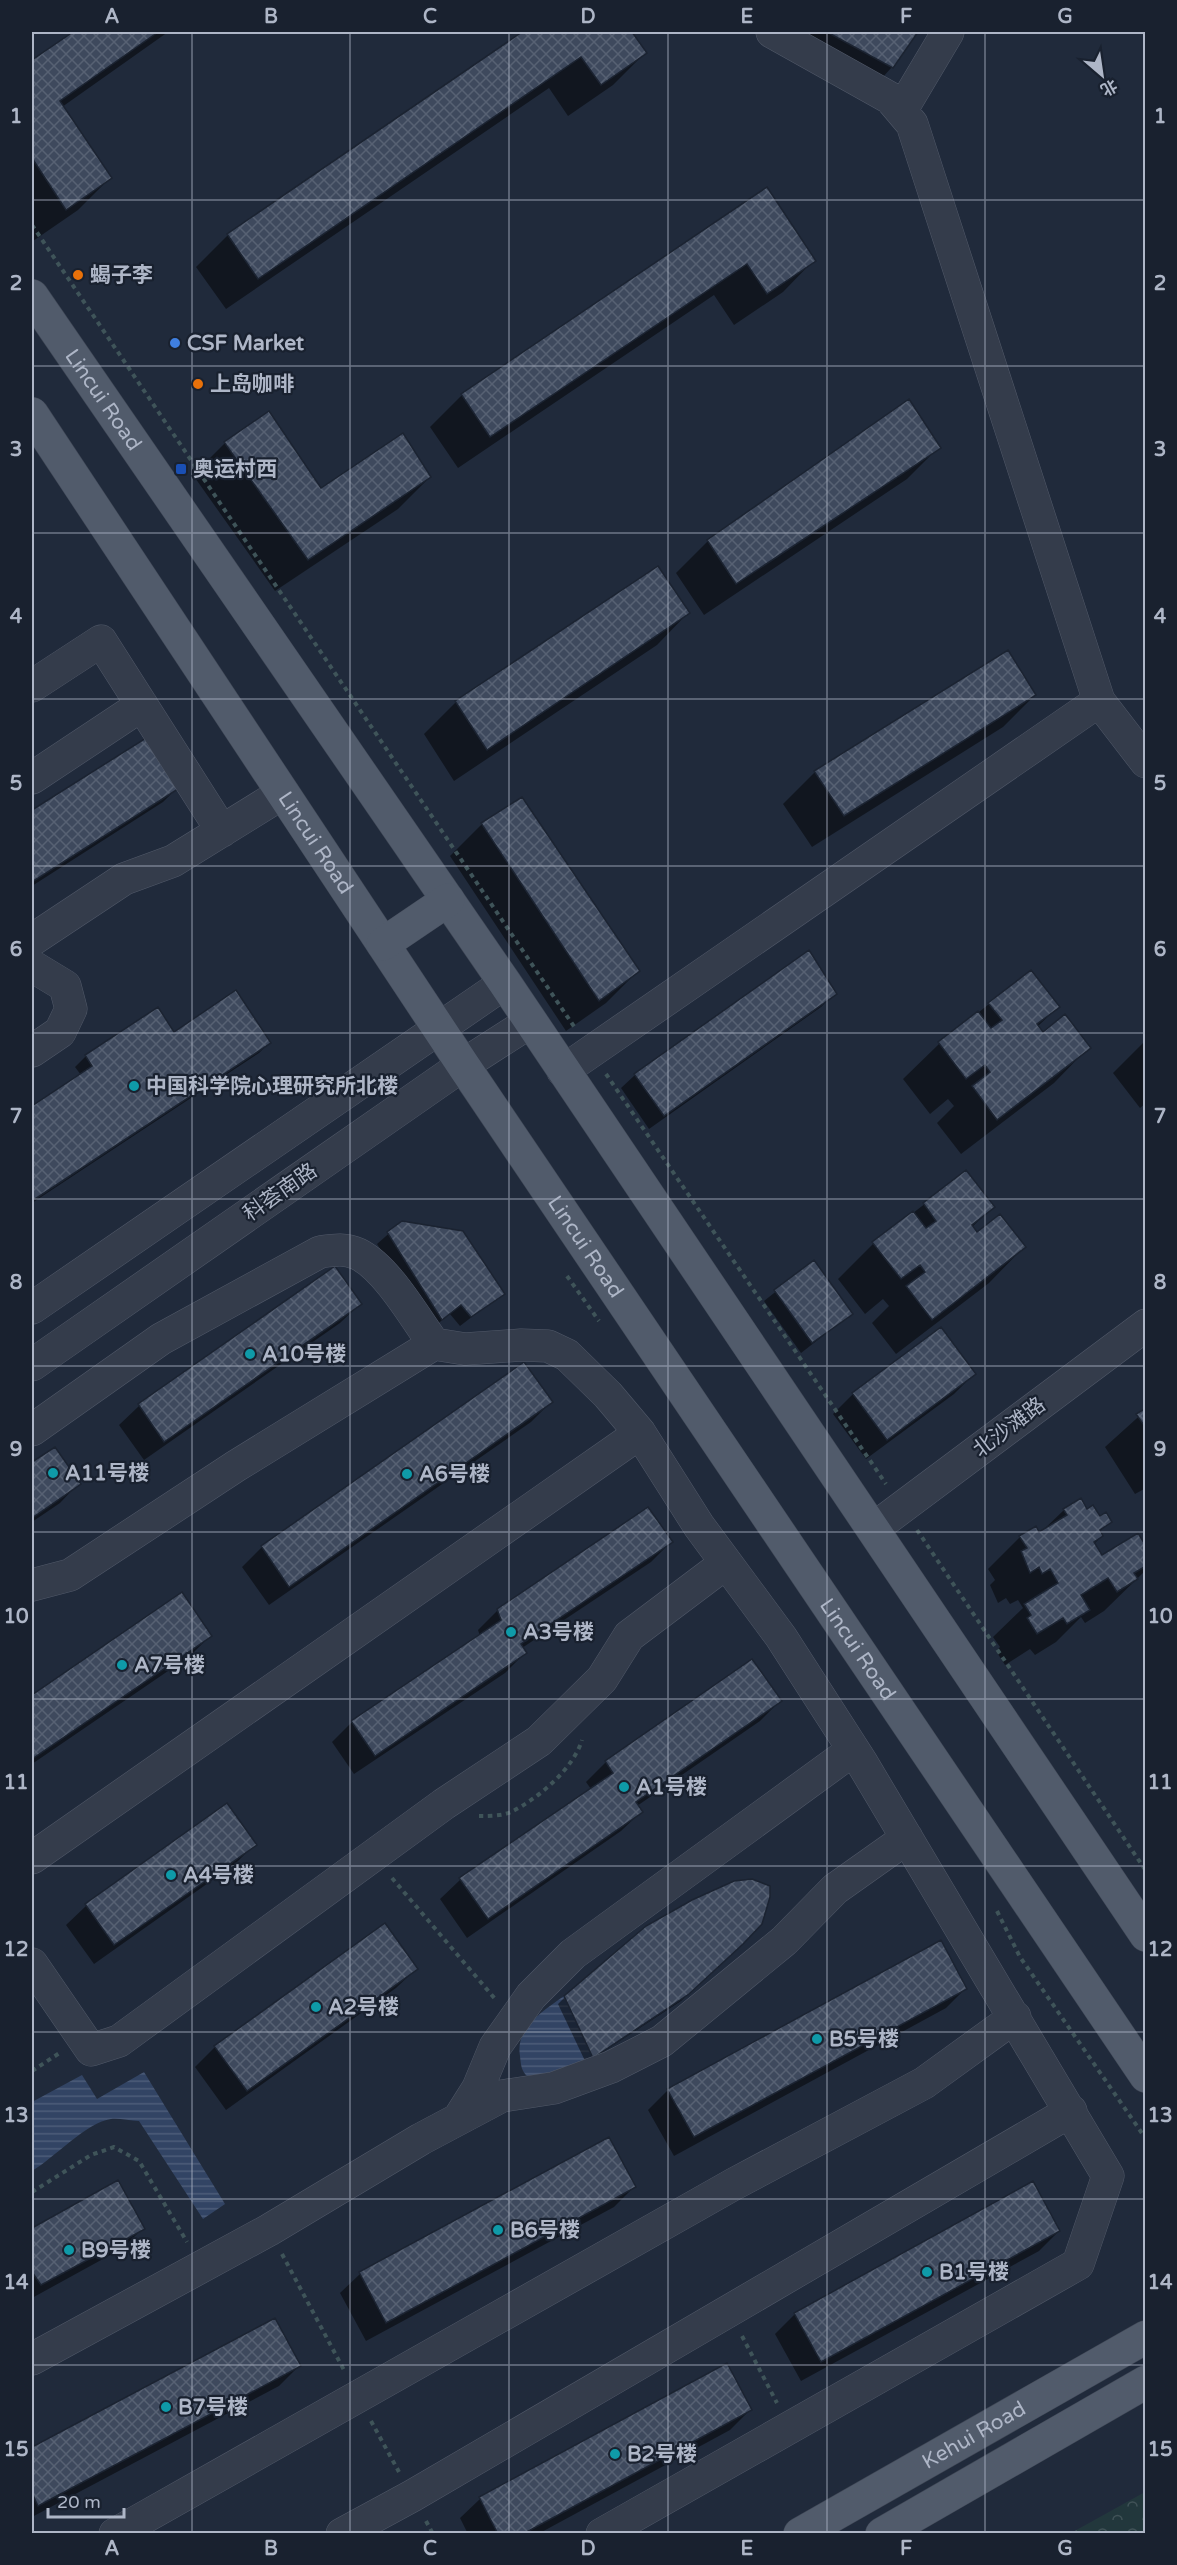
<svg xmlns="http://www.w3.org/2000/svg" width="1177" height="2565" viewBox="0 0 1177 2565" font-family="'Varela Round','Noto Sans SC',sans-serif">
  <defs>
    <pattern id="park-crowns" width="20" height="18" patternUnits="userSpaceOnUse" patternTransform="scale(1.5)"><rect width="20" height="18" fill="#22373c"/><path d="M2 6a3 3 0 1 1 6 0M12 15a3 3 0 1 1 6 0" fill="none" stroke="#405257"/></pattern>
    <pattern id="water-rules" width="6" height="5" patternUnits="userSpaceOnUse" patternTransform="scale(1.5)"><rect width="6" height="5" fill="#324464"/><path d="M0 2.5h6" fill="none" stroke="#4d5d79"/></pattern>
    <pattern id="building-cross-hatch" width="8" height="8" patternUnits="userSpaceOnUse" patternTransform="scale(1.5)"><rect width="8" height="8" fill="#3e495d"/><path d="M0 0l8 8M0 8l8-8" fill="none" stroke="#576173"/></pattern>
  </defs>
  <rect width="100%" height="100%" fill="#202a3b"/>
  <path fill="url(#park-crowns)" d="M1145 2492V2533H1071Z"/>
  <path fill="url(#water-rules)" d="M564 1996 593 2058 556 2076 528 2077C521 2071 521 2065 520 2056 515 2028 543 2011 564 1996Z
    M144 2072 225 2204 203 2219 139 2121C130 2121 119 2118 111 2119 87 2122 54 2158 32 2171V2102L82 2075 97 2099Z"/>
  <path fill="#0007" d="M75 32H168L62 107 110 178 78 210 33 241 32 61Z
    M525 32H630L645 53 613 85 568 116 549 88 226 309 196 267 228 235Z
    M804 32H916L892 67 882 78 803 34Z
    M767 190 814 260 783 292 734 325 714 295 458 468 430 427 462 395Z
    M269 413 321 490 430 477 398 509 275 591 193 475 225 443Z
    M939 447 907 479 704 615 676 573 708 541Z
    M688 613 657 645 454 781 424 734 456 702Z
    M1007 652 1035 695 1003 727 812 847 783 804 815 772Z
    M145 740 176 789 163 802 32 886V812Z
    M482 824 638 971 606 1003 566 1031 450 856Z
    M835 993 821 1007 649 1129 621 1088 635 1075Z
    M989 1004 1058 1007 1037 1027 1042 1034 1089 1047 1054 1083 961 1154 937 1123 954 1106 948 1099 930 1114 903 1079 939 1044Z
    M157 1009 173 1034 269 1043 259 1053 32 1203V1108L81 1075 75 1067 86 1056Z
    M1146 1040V1103L1140 1108 1113 1073Z
    M966 1172 993 1207 972 1227 977 1234 1024 1247 989 1283 896 1354 872 1323 889 1306 883 1299 865 1314 838 1279 873 1244Z
    M402 1222 503 1293 460 1326 450 1314 431 1329 377 1244Z
    M813 1262 851 1314 801 1353 764 1301Z
    M335 1269 360 1304 340 1323 144 1460 119 1425 139 1406Z
    M524 1364 551 1402 531 1422 269 1605 242 1567 262 1547Z
    M974 1374 954 1394 866 1459 833 1414 853 1394Z
    M1146 1410V1488L1135 1494 1105 1447Z
    M54 1449 79 1483 60 1503 32 1522V1464Z
    M1064 1510 1087 1511 1110 1522 1099 1532 1102 1536 1094 1544 1102 1557 1146 1548V1570L1104 1611 1085 1623 1081 1617 1056 1642 1035 1655 1030 1649 1005 1665 996 1651 1000 1647 993 1637 1023 1608 1018 1600 1010 1604 1006 1598 998 1603 990 1585 995 1580 988 1569 1020 1537 1039 1534Z
    M671 1542 651 1562 522 1648 525 1653 505 1673 354 1774 332 1742 352 1722 480 1636 478 1630 498 1610Z
    M182 1594 210 1636 190 1656 32 1764V1697Z
    M752 1661 780 1701 760 1721 637 1806 641 1812 621 1831 467 1938 440 1899 460 1880 591 1789 586 1782 606 1762Z
    M255 1844 235 1864 94 1964 66 1925 86 1906Z
    M760 1923 681 2001 586 2063 558 2004 565 1997Z
    M416 1969 396 1988 226 2110 195 2067 215 2047Z
    M965 1989 946 2008 674 2156 648 2110 668 2090Z
    M118 2182 143 2228 123 2248 32 2298V2230Z
    M634 2187 614 2207 366 2341 340 2293 360 2274Z
    M1059 2231 1039 2251 801 2381 775 2334 795 2314Z
    M274 2320 299 2366 279 2386 32 2517V2449Z
    M750 2410 730 2430 538 2534H468L460 2518 480 2499Z"/>
  <path fill="url(#building-cross-hatch)" stroke="#1b2331" stroke-width="1.5" d="M73 32H158L60 101 112 178 66 210 32 158V60Z
    M522 32H632L647 53 601 85 581 57 258 279 227 234Z
    M827 32H918L893 68Z
    M767 187 816 261 767 294 747 264 490 437 461 394Z
    M909 399 941 448 736 584 707 540Z
    M269 411 321 488 403 433 431 477 308 560 224 442Z
    M658 566 690 613 487 750 455 701Z
    M1008 650 1036 695 844 816 814 771Z
    M146 738 178 789 32 882V810Z
    M522 797 640 971 599 1001 481 823Z
    M809 950 837 994 664 1116 634 1074Z
    M1031 970 1060 1007 1037 1024 1043 1032 1065 1014 1091 1048 997 1120 972 1086 990 1072 985 1065 966 1079 938 1042 978 1011 991 1028 1002 1020 988 1003Z
    M236 990 271 1043 32 1201V1106L92 1066 85 1055 158 1007 174 1032Z
    M966 1170 995 1207 972 1225 977 1232 1000 1214 1026 1247 932 1320 906 1286 925 1272 920 1265 901 1279 872 1242 913 1211 926 1228 936 1221 923 1203Z
    M402 1221 463 1231 505 1294 471 1317 461 1305 442 1320 387 1232Z
    M814 1260 853 1314 812 1343 774 1290Z
    M335 1266 362 1304 164 1442 138 1404Z
    M941 1327 976 1374 887 1440 852 1393Z
    M524 1362 553 1402 289 1587 261 1546Z
    M1146 1408V1428L1136 1414Z
    M55 1447 81 1484 32 1518V1462Z
    M1081 1498 1087 1509 1093 1505 1100 1516 1106 1512 1112 1522 1100 1530 1103 1536 1094 1542 1102 1555 1138 1533 1146 1546V1566L1134 1573 1138 1579 1117 1592 1108 1578 1081 1595 1090 1610 1067 1624 1063 1618 1037 1634 1027 1618 1031 1615 1024 1604 1058 1583 1050 1569 1042 1574 1039 1567 1030 1573 1021 1551 1027 1548 1019 1536 1036 1526 1039 1532 1067 1515 1063 1509Z
    M648 1507 673 1542 521 1644 527 1653 375 1756 351 1721 501 1620 497 1609Z
    M182 1592 212 1636 32 1759V1695Z
    M752 1659 782 1701 636 1802 643 1812 488 1919 459 1878 613 1773 605 1761Z
    M227 1803 257 1845 114 1945 85 1904Z
    M752 1879 770 1886V1897L762 1924 743 1944 689 1994 593 2058 564 1996 646 1926 692 1900 734 1881Z
    M385 1923 418 1969 247 2091 214 2046Z
    M941 1940 967 1989 694 2137 667 2089Z
    M609 2137 636 2187 386 2323 359 2272Z
    M118 2180 145 2229 41 2285 32 2272V2228Z
    M1033 2181 1060 2231 821 2362 794 2313Z
    M275 2318 301 2366 38 2506 32 2493V2447Z
    M727 2363 752 2410 523 2534H498L479 2497Z"/>
  <g fill="none" stroke-linecap="round" stroke-linejoin="round">
    <g stroke="#515969" stroke-width="33">
      <path id="minor" d="M772 32 890 98 912 124 1099 701 1146 762
        M901 111 948 32
        M32 686 101 641 222 831
        M32 778 142 705
        M32 940 124 879 173 861 283 793
        M32 966 65 986 71 1009 60 1032 32 1051
        M563 1071 1099 701
        M32 1308 505 983
        M32 1365 463 1065 530 1022
        M32 1430 161 1339 320 1252C334 1250 345 1248 358 1254 387 1268 415 1318 434 1344L465 1349 521 1345 548 1346 567 1355 608 1395 640 1433 699 1526 781 1637 862 1763 1108 2176 1078 2264 602 2534
        M873 1529 1146 1325
        M32 1585 70 1575 236 1466 434 1344
        M32 1858 640 1433
        M32 1964 91 2050 119 2041 444 1804 539 1741 602 1679 629 1636 726 1563
        M459 2118 478 2088 495 2047 531 1996 573 1954 853 1750
        M32 2359 269 2230 421 2139 502 2096 554 2088 611 2067 662 2041 784 1941 835 1889 907 1838
        M115 2534 734 2184 924 2083 1015 2017
        M342 2534 412 2496 1071 2111"/>
    </g>
    <g stroke="#3d4554" stroke-width="34">
      <g id="major">
        <path id="s1" d="M32 296 505 983 1146 1935"/>
        <path id="s2" d="M32 414 463 1065 1146 2076"/>
        <path d="M383 944 448 900"/>
        <path id="s3" d="M800 2534 1146 2337"/>
        <path d="M882 2534 1146 2382"/>
      </g>
    </g>
    <path stroke="#3f5459" stroke-width="4" stroke-dasharray="4.5 4.5" stroke-linecap="butt" d="M32 225 575 1028
      M606 1074 886 1484
      M567 1276 599 1321
      M917 1530 1146 1871
      M479 1816C489 1816 502 1816 511 1812 539 1798 573 1769 582 1740
      M392 1878 496 2000
      M997 1911 1020 1957 1146 2139
      M32 2071 61 2052
      M32 2192 91 2155 114 2147 139 2161 187 2242
      M282 2254 345 2372
      M742 2336 777 2403
      M371 2421 399 2472
      M426 2521 433 2534"/>
    <use href="#minor" stroke="#343c4b" stroke-width="32"/>
    <use href="#major" stroke="#515b6b" stroke-width="33"/>
  </g>
  <path fill="none" stroke="#aeb6c7" stroke-width="1.5" stroke-opacity="0.55" d="M192 32V2534M350 32V2534M509 32V2534M668 32V2534M827 32V2534M985 32V2534M32 200H1146M32 366H1146M32 533H1146M32 699H1146M32 866H1146M32 1033H1146M32 1199H1146M32 1366H1146M32 1532H1146M32 1699H1146M32 1866H1146M32 2032H1146M32 2199H1146M32 2365H1146"/>
  <g fill="#e8710a" stroke="#19212f" stroke-width="2">
    <circle cx="78" cy="275" r="6"/>
    <circle cx="198" cy="384" r="6"/>
  </g>
  <circle fill="#3f7fe0" stroke="#19212f" stroke-width="2" cx="175" cy="343" r="6"/>
  <rect fill="#1a4fb4" stroke="#19212f" stroke-width="2" x="175" y="463" width="12" height="12" rx="3"/>
  <g fill="#0f9aa8" stroke="#19212f" stroke-width="2">
    <circle cx="134" cy="1086" r="6"/>
    <circle cx="250" cy="1354" r="6"/>
    <circle cx="53" cy="1473" r="6"/>
    <circle cx="407" cy="1474" r="6"/>
    <circle cx="511" cy="1632" r="6"/>
    <circle cx="122" cy="1665" r="6"/>
    <circle cx="624" cy="1787" r="6"/>
    <circle cx="171" cy="1875" r="6"/>
    <circle cx="316" cy="2007" r="6"/>
    <circle cx="817" cy="2039" r="6"/>
    <circle cx="498" cy="2230" r="6"/>
    <circle cx="69" cy="2250" r="6"/>
    <circle cx="927" cy="2272" r="6"/>
    <circle cx="166" cy="2407" r="6"/>
    <circle cx="615" cy="2454" r="6"/>
  </g>
  <g text-anchor="middle" stroke-width="4.5" stroke-linejoin="round" paint-order="stroke">
    <g font-size="21" font-weight="bold" fill="#aeb6c7" stroke="#19212f" text-anchor="start">
      <text x="90" y="282">蝎子李</text>
      <text x="187" y="350">CSF Market</text>
      <text x="210" y="391">上岛咖啡</text>
      <text x="193" y="476">奥运村西</text>
      <text x="146" y="1093">中国科学院心理研究所北楼</text>
      <text x="262" y="1361">A10号楼</text>
      <text x="65" y="1480">A11号楼</text>
      <text x="419" y="1481">A6号楼</text>
      <text x="523" y="1639">A3号楼</text>
      <text x="134" y="1672">A7号楼</text>
      <text x="636" y="1794">A1号楼</text>
      <text x="183" y="1882">A4号楼</text>
      <text x="328" y="2014">A2号楼</text>
      <text x="829" y="2046">B5号楼</text>
      <text x="510" y="2237">B6号楼</text>
      <text x="81" y="2257">B9号楼</text>
      <text x="939" y="2279">B1号楼</text>
      <text x="178" y="2414">B7号楼</text>
      <text x="627" y="2461">B2号楼</text>
    </g>
    <g font-size="21" fill="#aeb6c7" stroke="#19212f">
      <text dy="7" stroke="none"><textPath href="#s1" startOffset="126">Lincui Road</textPath></text>
      <text dy="7" stroke="none"><textPath href="#s2" startOffset="514">Lincui Road</textPath></text>
      <text transform="translate(280 1192) rotate(-35)" y="7">科荟南路</text>
      <text dy="7" stroke="none"><textPath href="#s2" startOffset="1000">Lincui Road</textPath></text>
      <text transform="translate(1009 1427) rotate(-37)" y="7">北沙滩路</text>
      <text dy="7" stroke="none"><textPath href="#s2" startOffset="1486">Lincui Road</textPath></text>
      <text dy="7" stroke="none"><textPath href="#s3" startOffset="200">Kehui Road</textPath></text>
    </g>
  </g>
  <rect width="1177" height="2565" fill="none" stroke="#19212f" stroke-width="66"/>
  <g transform="translate(1102 75) rotate(151)" stroke="#19212f" stroke-width="4.5" paint-order="stroke">
  <path d="M0-4.5L10 22L0 15L-10 22Z" fill="#aeb6c7"/>
  <text y="-9" font-size="16" font-weight="bold" text-anchor="middle" fill="#aeb6c7">北</text>
  </g>
  <path d="M48 2508v9h76v-9" fill="none" stroke="#aeb6c7" stroke-width="3"/>
  <text x="57" y="2508" font-size="18" fill="#aeb6c7" stroke="#19212f" stroke-width="4.5" paint-order="stroke">20 m</text>
  <rect x="33" y="33" width="1111" height="2499" fill="none" stroke="#aeb6c7" stroke-width="2"/>
  <g font-size="20" text-anchor="middle" font-weight="bold" fill="#aeb6c7">
    <text x="112" y="23">A</text>
    <text x="271" y="23">B</text>
    <text x="430" y="23">C</text>
    <text x="588" y="23">D</text>
    <text x="747" y="23">E</text>
    <text x="906" y="23">F</text>
    <text x="1065" y="23">G</text>
    <text x="16" y="123">1</text>
    <text x="1160" y="123">1</text>
    <text x="16" y="290">2</text>
    <text x="1160" y="290">2</text>
    <text x="16" y="456">3</text>
    <text x="1160" y="456">3</text>
    <text x="16" y="623">4</text>
    <text x="1160" y="623">4</text>
    <text x="16" y="790">5</text>
    <text x="1160" y="790">5</text>
    <text x="16" y="956">6</text>
    <text x="1160" y="956">6</text>
    <text x="16" y="1123">7</text>
    <text x="1160" y="1123">7</text>
    <text x="16" y="1289">8</text>
    <text x="1160" y="1289">8</text>
    <text x="16" y="1456">9</text>
    <text x="1160" y="1456">9</text>
    <text x="16" y="1623">10</text>
    <text x="1160" y="1623">10</text>
    <text x="16" y="1789">11</text>
    <text x="1160" y="1789">11</text>
    <text x="16" y="1956">12</text>
    <text x="1160" y="1956">12</text>
    <text x="16" y="2122">13</text>
    <text x="1160" y="2122">13</text>
    <text x="16" y="2289">14</text>
    <text x="1160" y="2289">14</text>
    <text x="16" y="2456">15</text>
    <text x="1160" y="2456">15</text>
    <text x="112" y="2555">A</text>
    <text x="271" y="2555">B</text>
    <text x="430" y="2555">C</text>
    <text x="588" y="2555">D</text>
    <text x="747" y="2555">E</text>
    <text x="906" y="2555">F</text>
    <text x="1065" y="2555">G</text>
  </g>
</svg>
